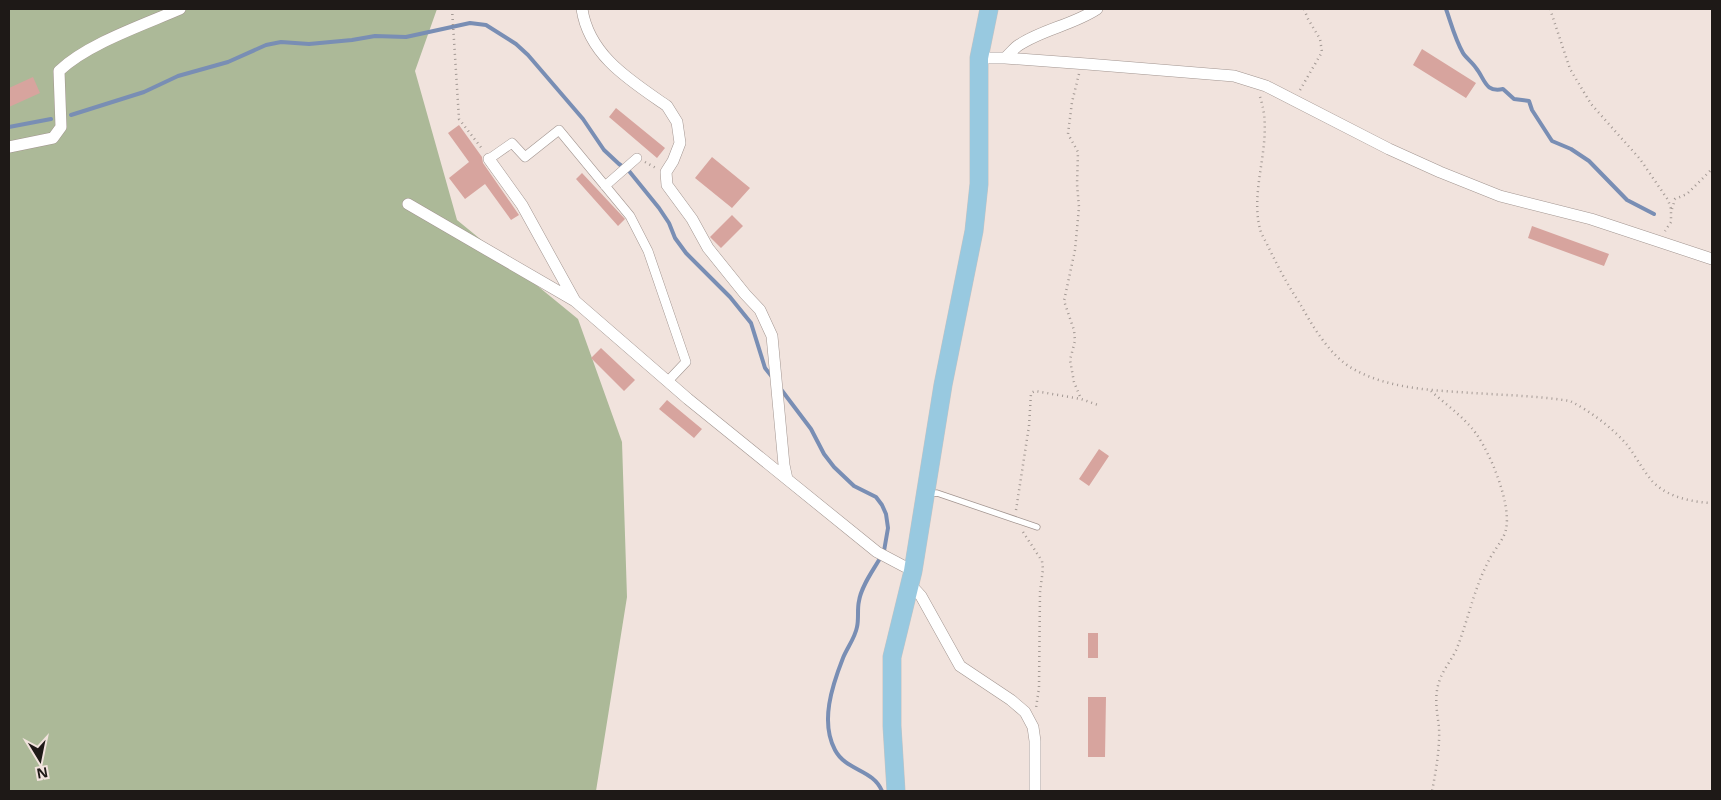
<svg xmlns="http://www.w3.org/2000/svg" width="1721" height="800" viewBox="0 0 1721 800" font-family="'Noto Sans',sans-serif">
  <rect width="100%" height="100%" fill="#f1e3dd"/>
  <path fill="#acb998" d="M9 9H437L415 71 457 220 578 319 622 442 627 597 596 791H9Z"/>
  <g fill="none" stroke-linecap="round" stroke-linejoin="round">
    <path stroke="#798eb4" stroke-width="4" d="M1446 9C1451 23 1455 39 1463 53 1466 58 1472 62 1476 68 1485 79 1485 93 1503 89L1514 99 1529 101 1532 110 1552 141 1571 149 1589 161 1627 200 1654 214
      M71 115 144 92 178 76 228 62 266 45 281 42 309 44 352 40 375 36 406 37 470 23 486 25 516 44 528 55 583 119 604 150 619 164 629 171 659 208 669 223 675 238 686 253 730 297 751 323 765 368 773 378
      M9 127 51 119
      M780 388 811 429 824 454 834 467 854 486 876 497 882 505 886 514 888 528 884 551
      M879 560C872 572 861 587 859 601 857 609 859 619 857 627 855 638 847 648 843 658 832 686 820 722 835 750 846 771 873 769 882 791"/>
  </g>
  <path fill="#d7a49e" d="M1422 49 1476 83 1466 98 1413 65Z
    M33 77 40 93 9 107V88Z
    M616 108 665 148 657 158 609 117Z
    M459 125 482 157 483 163 519 215 511 220 485 184 465 199 449 178 469 162 448 133Z
    M712 157 750 188 732 208 695 178Z
    M582 173 625 219 618 226 576 179Z
    M732 215 743 226 721 248 710 237Z
    M1532 226 1609 254 1604 266 1528 238Z
    M601 348 635 380 624 391 591 358Z
    M667 400 702 429 694 438 659 409Z
    M1099 449 1109 456 1089 486 1079 479Z
    M1088 633H1098V658H1088Z
    M1088 697H1106L1105 757H1088Z"/>
  <g fill="none" stroke-linecap="round" stroke-linejoin="round">
    <g stroke="#a29590" stroke-width="7">
      <path id="service" d="M927 494 937 493 1037 527"/>
    </g>
    <g stroke="#a29590" stroke-width="10">
      <path id="pedestrian" d="M489 159 512 143 525 157 559 130 630 216 648 251 686 362 668 381
        M605 186 637 158"/>
    </g>
    <g stroke="#a29590" stroke-width="12">
      <path id="minor" d="M582 9C589 56 631 81 667 106L677 122 680 143 673 161 666 172 667 185 692 219 708 248 745 294 760 310 772 336 784 465 787 479
        M979 58H1005L1087 64 1234 76 1266 86 1389 149 1440 172 1500 196 1591 219 1712 259
        M1005 58C1010 54 1014 48 1019 45 1043 29 1073 25 1097 9
        M9 147 53 138 61 127 59 71C87 44 143 25 180 9
        M489 159 522 205 575 301
        M408 204 575 301 688 399 877 552 913 571
        M910 584 921 596 960 666 1011 700 1025 712 1033 727 1035 741V791"/>
    </g>
    <g stroke="#c4c3c3" stroke-width="19">
      <path id="primary" d="M896 791 892 726V657L913 571 943 385 974 231 979 184V58L989 9"/>
    </g>
    <path stroke="#a39994" stroke-width="2.5" stroke-dasharray="1 4" stroke-linecap="butt" d="M452 9 459 119 483 150
      M1550 9 1570 69 1591 104 1640 159 1668 200 1671 209V222L1665 231
      M1079 74 1072 102 1068 134 1078 152 1077 184 1079 207 1075 250 1064 301 1074 330 1075 341 1070 360 1074 382 1081 399
      M1300 90 1322 52 1320 39 1308 19 1304 9
      M1260 97C1275 140 1249 186 1260 229 1261 234 1265 240 1268 246 1277 265 1287 284 1299 302 1312 325 1328 353 1350 367 1386 389 1431 390 1472 393 1505 395 1538 396 1570 401 1590 411 1613 428 1628 446 1636 457 1643 470 1652 481 1667 497 1691 502 1712 503
      M645 162 656 168
      M1672 209 1675 199 1687 194 1712 169
      M1431 391C1443 402 1457 412 1468 424 1487 442 1512 503 1506 529 1504 540 1493 551 1488 562 1474 589 1468 620 1457 648 1452 660 1443 669 1439 682 1434 697 1437 712 1439 727 1440 748 1436 771 1432 791
      M1016 510 1029 426 1031 393 1035 391 1081 399 1098 405
      M1023 532 1042 561 1043 569 1040 592 1039 688 1036 708"/>
    <use href="#service" stroke="#fff" stroke-width="5.5"/>
    <use href="#pedestrian" stroke="#fff" stroke-width="9"/>
    <use href="#minor" stroke="#fff" stroke-width="11"/>
    <use href="#primary" stroke="#98c9e0" stroke-width="18"/>
  </g>
  <rect width="1721" height="800" fill="none" stroke="#1e1917" stroke-width="20"/>
  <g transform="translate(40 760) rotate(170)" stroke="#f1e3dd" stroke-width="4" paint-order="stroke">
  <path d="M0-4L9 19L0 12L-9 19Z" fill="#1e1917"/>
  <text y="-8" font-size="14" font-weight="bold" text-anchor="middle" fill="#1e1917">N</text>
  </g>
</svg>
